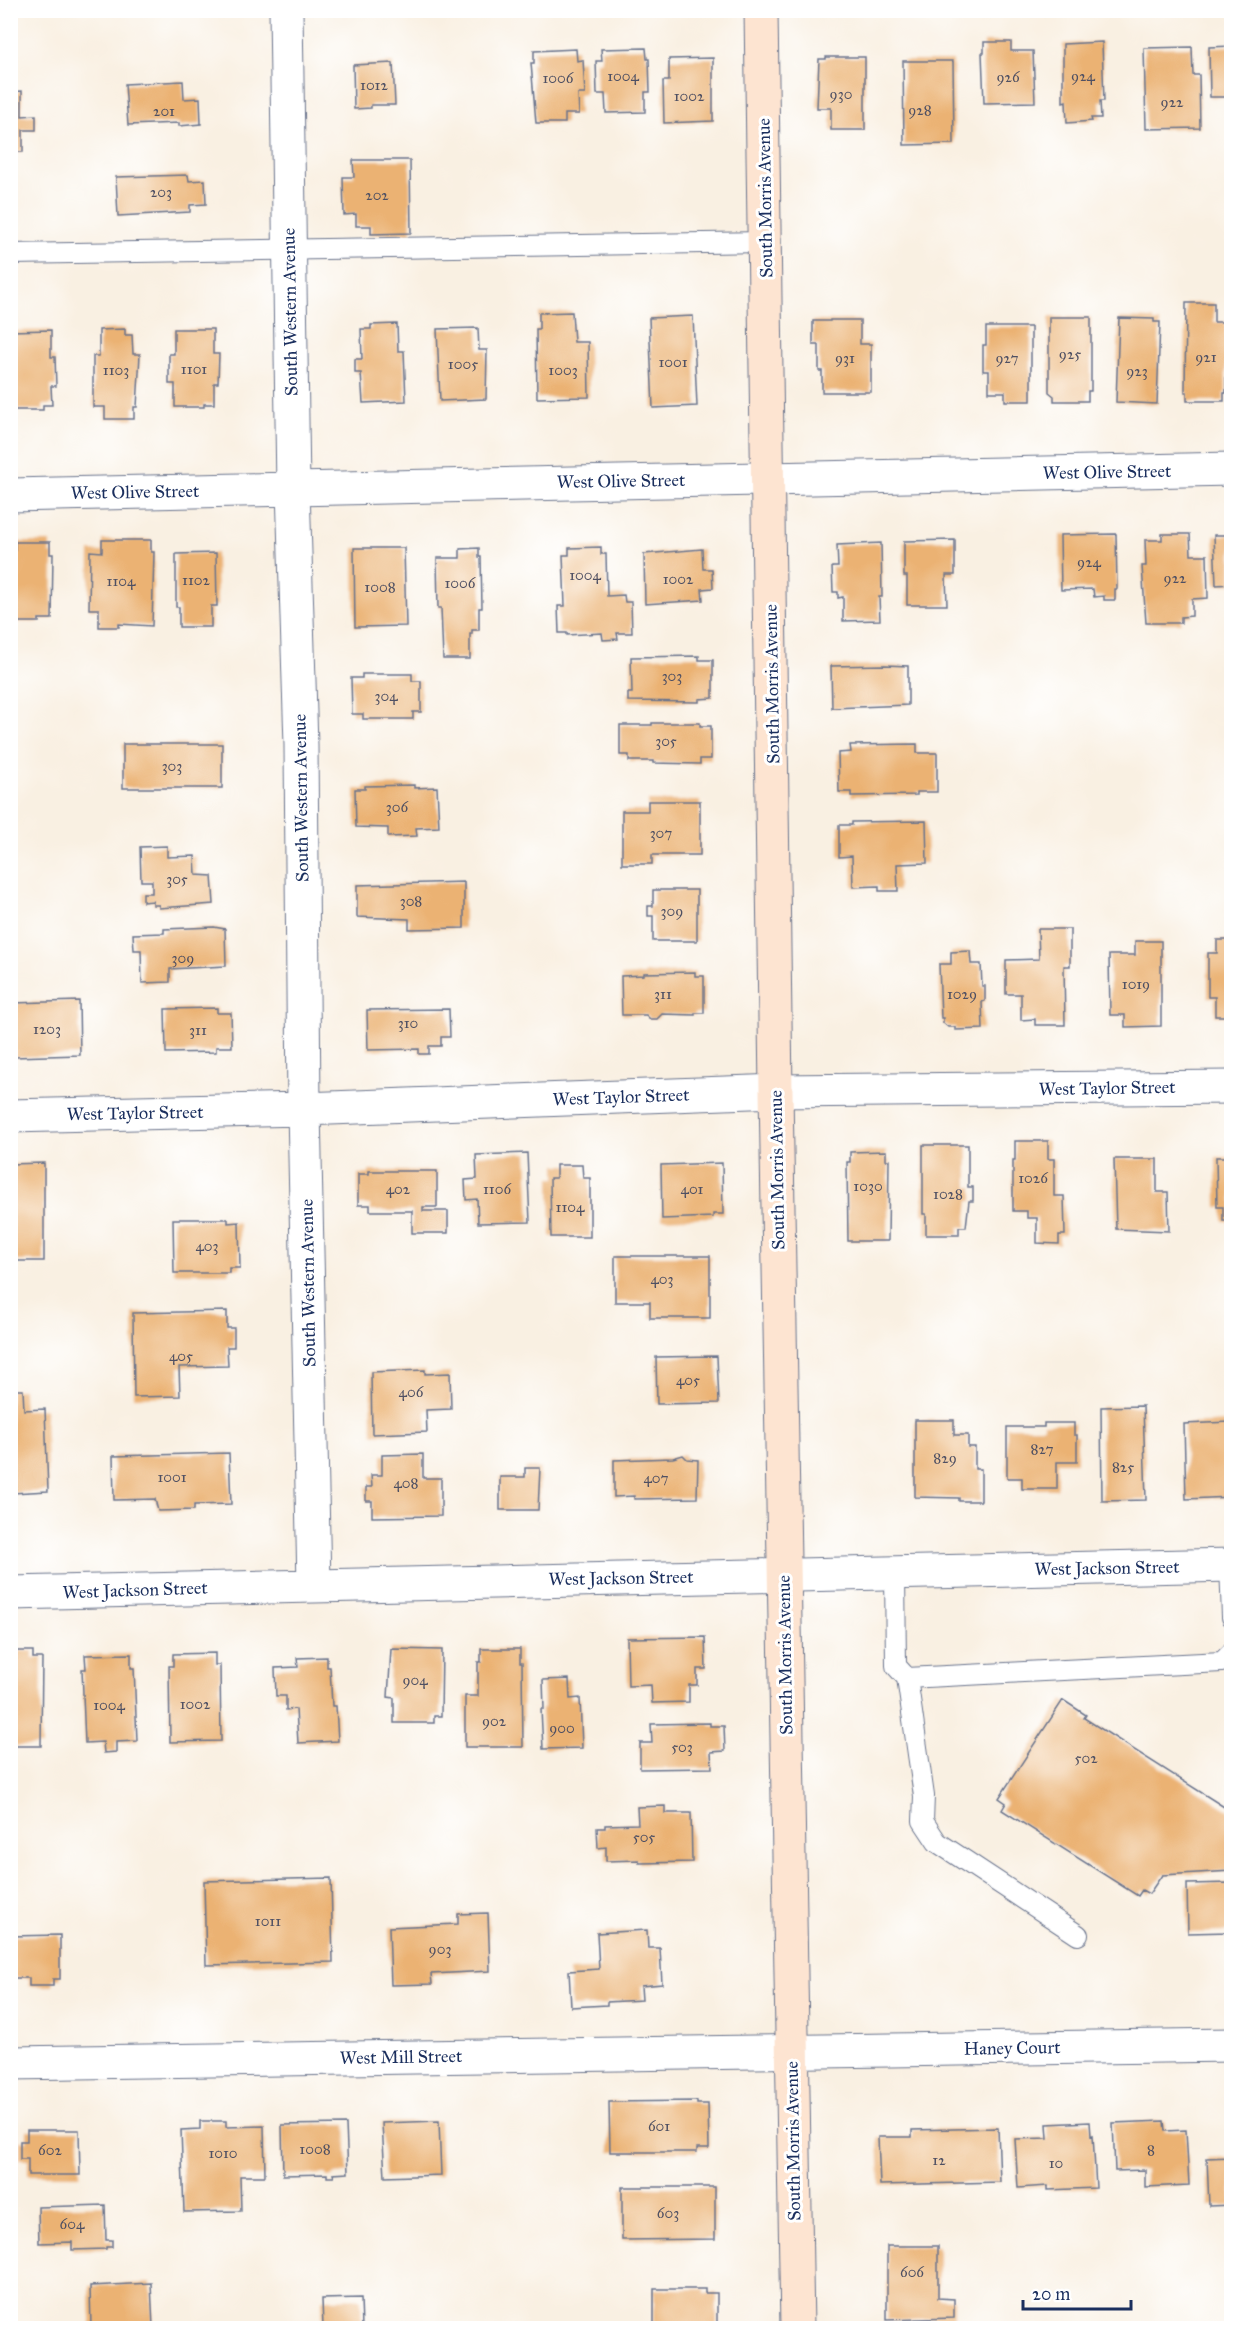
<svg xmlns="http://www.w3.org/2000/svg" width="1242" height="2339" viewBox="0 0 1242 2339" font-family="'IM FELL Great Primer',serif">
  <rect width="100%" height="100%" fill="#fff"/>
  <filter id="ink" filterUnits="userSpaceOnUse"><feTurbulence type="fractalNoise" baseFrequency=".0167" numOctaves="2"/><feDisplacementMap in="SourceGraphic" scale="12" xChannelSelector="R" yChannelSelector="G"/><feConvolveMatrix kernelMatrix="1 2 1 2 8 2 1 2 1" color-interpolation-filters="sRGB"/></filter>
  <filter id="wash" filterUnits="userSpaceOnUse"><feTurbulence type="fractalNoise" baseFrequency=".008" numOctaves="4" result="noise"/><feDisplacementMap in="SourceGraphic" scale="24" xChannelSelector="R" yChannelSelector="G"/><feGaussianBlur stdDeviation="1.35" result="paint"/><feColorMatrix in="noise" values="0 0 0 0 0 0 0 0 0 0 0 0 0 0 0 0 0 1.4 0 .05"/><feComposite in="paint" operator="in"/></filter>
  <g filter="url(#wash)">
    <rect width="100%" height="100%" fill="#f9f0e2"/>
    <g id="blocks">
      <path fill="#ebb273" d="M984 42H1011V51H1033L1035 102 984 103 982 53H984Z
        M1102 42 1104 101H1100L1101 118H1091L1092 121 1067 123 1066 101 1063 102V44Z
        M1232 46V97H1210L1209 47Z
        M1192 47 1193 75H1199L1200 128 1146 129 1144 48Z
        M646 48 647 59H649L650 92H645V112L606 113 605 94H597L596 61H602L601 49Z
        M576 49 577 61 583 60 585 94H578L579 114H565V123H536L531 63H534V51Z
        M826 57H865V130H831V108H817L819 59H826Z
        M713 58V121L664 123 663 81H669V59Z
        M903 61H953L954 144 904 145Z
        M393 63 395 105H371V108L354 109 353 65Z
        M183 81 184 99 200 98 201 124 179 126V123L128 125 125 84Z
        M22 91V116L36 115V130H23V152H10V92Z
        M353 160H410L411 233 371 234V226H356V214L344 215 343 177H354Z
        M188 175 189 181 205 180 206 204 190 205V212L118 216 116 177Z
        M1186 303H1214V322H1226V393H1224V401H1187V392H1185Z
        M572 312 574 342H588L589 397 537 398 536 329H539V313Z
        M693 316 697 406 653 408 649 318Z
        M1049 317H1091V391H1088V401H1054V396L1049 392Z
        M1119 318 1154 319V322H1160L1157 404 1116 402Z
        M830 320H860V344H871V392H822V371H819V345H813V321H830Z
        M397 324 398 351H404L406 401 363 403 361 373H355V359H362L361 329H371V325Z
        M986 327H1031V401H1005V392H989V371H983V345H986Z
        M478 328 479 350H487L486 399 440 401 437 329Z
        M125 329V335H132L133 354H140L137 407H134V419H105V407H93V356H99V330Z
        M174 329H213V354H219L218 383H214V404H204V407H175V384H169V354H174Z
        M51 330V357H55L56 386H51L52 405H43V410H13V387H10V331Z
        M1116 534 1117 589H1115V600H1104V596L1094 597 1093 589 1061 590 1060 535Z
        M1162 534H1190L1191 555H1207L1208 598 1192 599V616L1181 617V623H1146L1142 566H1146L1145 540H1162Z
        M1214 535H1232V584L1216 585Z
        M102 540H151V552H154L152 626 119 624V627H99V609H89L90 551 102 552Z
        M955 540V575H946L947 605H907V576H904V541Z
        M15 542H50V554H53L52 619H39V622H14L11 554H15Z
        M881 543 882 597H879L880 620 843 621V597L838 598V592H833L832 567H838L837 545Z
        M601 547V554H606L607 596 624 595 625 602H631L632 633H617L618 639 603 640 602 633 567 635V633H559L558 606H565L563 555H569V548Z
        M354 548H404L406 626 355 627Z
        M479 548V557H481L482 608H479V630H472V634H470V659H443L441 608H438L437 558H460V549Z
        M702 549 703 569H712L713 588 702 589 703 600 645 604 644 554Z
        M216 553 217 606H211V627H179V607H176V554Z
        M699 656V660H713V698L699 699V702L628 701V693H632L631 657Z
        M885 665 908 666V705L832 708 831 666Z
        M362 674H412V681H421V712H413V719H363V714H352L351 678H362Z
        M652 723H700V726H711V759H700V764L653 763V761H629V755H620V725H652Z
        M123 744H222V788H123Z
        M917 744V753H937V792H917V795L851 796V792H839L838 753 851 752 850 745Z
        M414 785V788L437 787 439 827 416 828 417 836 388 837V828L356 827 355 789H365V786Z
        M648 801H700V855H652V864H622V811H648Z
        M926 821 927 863 897 864 898 891H879V886L853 887 852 856 839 857V825H852V822Z
        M167 846V857L195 856 196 875 212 876 214 904 159 908V905H153V901L143 902V893H152V881H141L140 847Z
        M464 882V928L409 929V919L357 917V885Z
        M653 890H697V941H653V916H648V906H653Z
        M214 927 225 929 226 966 170 969V982L142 983 141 950H134L133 934 164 933V929Z
        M1038 929H1070V966H1064L1065 1025H1035V1019L1021 1020V994H1006V960L1039 959Z
        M1217 940H1232V1019H1226V1016H1215V997H1208V953H1217Z
        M1135 941H1161V1026L1125 1027V1015H1110L1109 955H1135Z
        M970 951 971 964H981L982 986H985V1001L982 1002 983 1029 955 1030V1027H948L943 1023V1018H941L939 964H951V952Z
        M695 972V976H704V1013H695V1015L662 1014 657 1019H650L646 1015H622L621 976 644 975V973Z
        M79 1001 80 1055 14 1057 13 1003Z
        M217 1008V1013H231L232 1047H216V1052L166 1053 165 1009Z
        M449 1009 450 1037H441V1046H429V1054H419V1049L368 1050 367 1010Z
        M1015 1141H1048V1159H1054V1196H1064L1065 1235H1059V1244L1037 1243V1218H1027V1211H1013V1160H1015Z
        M923 1145H968V1187H973V1201H969L966 1227H959V1235H926V1214H923Z
        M886 1151V1160H889L888 1241H848L847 1162H850V1152Z
        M527 1153 530 1222 478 1223 477 1199 466 1200 465 1180 477 1179 476 1155Z
        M1216 1157H1232V1229H1229V1221H1223V1207H1217Z
        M1114 1159H1157V1192H1168L1169 1231 1116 1229Z
        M44 1163V1261H10V1164Z
        M722 1163 723 1214H713V1217L662 1219 661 1165Z
        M556 1165H582L583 1178H590V1237H551L550 1178H556Z
        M369 1171H437V1207H423V1211H448V1233H412V1211H370V1205H358V1174H369Z
        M173 1219H228V1223L239 1222 240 1268H229V1273H174Z
        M615 1256H710V1318H650V1302H615Z
        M227 1311V1328H234V1347H227L228 1366 179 1367 180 1396 134 1397 133 1313Z
        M717 1356 719 1403 657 1404 656 1357Z
        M425 1370V1374L450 1373 451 1409 426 1410 427 1432 372 1434 371 1372Z
        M10 1390H23L24 1410 45 1409 48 1491 12 1493 10 1489Z
        M1143 1406 1146 1500 1102 1501 1101 1407Z
        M915 1420H954V1435H968V1447H975V1469H981V1501H959V1498L915 1497Z
        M1230 1422 1232 1497 1186 1499 1184 1424Z
        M1044 1423H1074V1435H1077V1462H1057V1489H1022V1478H1007V1427H1044Z
        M229 1453 231 1504 194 1505V1510L158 1511 155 1499 114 1500 113 1456Z
        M423 1454V1478H441V1516L372 1517V1501H366V1487H372L371 1475H382V1455Z
        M683 1455 687 1459 698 1460 697 1498 634 1499V1496L614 1497V1460L673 1458Z
        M525 1468H540L538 1510H500V1477H525Z
        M705 1637 706 1669H697V1685H689V1702L652 1703 651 1685 628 1686 627 1638Z
        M391 1649 442 1650 441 1716H434V1723H394V1698L388 1697Z
        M481 1649H520V1663H522L523 1747H465V1696H478V1662H481Z
        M10 1651H33V1658H42L41 1746H10Z
        M215 1653V1665H220L221 1741 170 1742 169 1666H173V1654Z
        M131 1654V1668H134L137 1741 116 1742V1752L104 1753 103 1742 85 1743 82 1669H86L85 1655Z
        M327 1657V1667H330L332 1706H336L338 1741 298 1743 296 1709 286 1710V1696H276L275 1668 298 1667 297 1658Z
        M569 1679 570 1699 580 1698 582 1748 543 1749 541 1709H544L543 1680Z
        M1063 1700 1086 1715 1084 1718 1232 1812V1871L1162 1875 1149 1894 1142 1890 1138 1896 1002 1810 1006 1803 999 1798Z
        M710 1723V1726H724L725 1751 711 1752 712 1768 640 1769V1743H652L651 1724Z
        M665 1806V1813H691L692 1862 639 1863V1860L606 1861V1847L598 1848 597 1828H605V1825L638 1824 637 1807Z
        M331 1878 333 1962 206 1965 204 1881Z
        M1232 1883 1230 1932 1188 1933 1187 1884Z
        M488 1913 490 1971 431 1974 432 1984 391 1985 389 1927 458 1924V1914Z
        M647 1930 648 1948H660L662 1984 641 1986 642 2000 607 2002V2005L571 2007 569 1971 599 1969 597 1933Z
        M60 1935V1979H53V1986H29V1978H10V1936Z
        M697 2101V2104H708L709 2148H697V2152H610L609 2102Z
        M200 2121H226V2127L264 2126 265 2176H240L241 2211 184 2212 181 2130 200 2129Z
        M439 2121 441 2175 385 2177 382 2123Z
        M1164 2121 1165 2131 1186 2130 1189 2185 1145 2187V2170L1115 2171 1113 2123Z
        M1090 2122 1091 2136 1093 2135 1096 2188 1048 2190V2186L1018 2188 1015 2139 1048 2138 1047 2124Z
        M346 2124 348 2173 333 2174 334 2177H327V2174L283 2175 282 2125Z
        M998 2128 1000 2182 880 2185 878 2137H912V2130Z
        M27 2130H79L80 2175H28V2159H20V2141H27Z
        M1232 2157V2205L1209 2206 1207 2158Z
        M622 2187H715V2239L622 2240Z
        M105 2205 106 2240H112V2247H106V2249L72 2250V2242L39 2243 38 2207Z
        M887 2246H938V2298L954 2299V2318L887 2320Z
        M151 2283 153 2328H91L90 2286Z
        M654 2289H705V2293H717V2328H654Z
        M361 2298 362 2328H323L322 2299Z
        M1179 2322V2328H1147V2323Z"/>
    </g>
  </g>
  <g filter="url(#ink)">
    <use href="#blocks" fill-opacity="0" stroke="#69738c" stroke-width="1.5"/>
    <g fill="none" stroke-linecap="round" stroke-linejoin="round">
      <g stroke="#69738c" stroke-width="22">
        <path id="service" d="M10 254 766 242
          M1230 1565 1232 1617
          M895 1572 896 1666 907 1678 1222 1662 1232 1652
          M907 1678 924 1796 923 1821 937 1842 1078 1935"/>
      </g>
      <g stroke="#69738c" stroke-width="35">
        <path id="minor" d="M286 10 293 489 301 745 304 1109 314 1585
          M10 495 1232 469
          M10 1116 304 1109 776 1091 1232 1087
          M10 1593 1232 1565
          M10 2063 1232 2045"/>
      </g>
      <g stroke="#69738c" stroke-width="35">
        <path id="secondary" d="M761 10 776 1091 797 2328"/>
      </g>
      <use href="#service" stroke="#fff" stroke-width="20"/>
      <use href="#minor" stroke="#fff" stroke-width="33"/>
      <use href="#secondary" stroke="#fde4d1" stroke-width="33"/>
    </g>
  </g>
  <g text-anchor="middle" stroke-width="6" stroke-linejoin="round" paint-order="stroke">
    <g font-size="15" fill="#4f5063">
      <text x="623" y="81">1004</text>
      <text x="1083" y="81">924</text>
      <text x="1008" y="82">926</text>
      <text x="558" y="83">1006</text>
      <text x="374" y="90">1012</text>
      <text x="841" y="99">930</text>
      <text x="689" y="101">1002</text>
      <text x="1172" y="107">922</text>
      <text x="920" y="115">928</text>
      <text x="164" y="116">201</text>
      <text x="161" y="197">203</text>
      <text x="377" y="200">202</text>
      <text x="1070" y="359">925</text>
      <text x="1206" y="362">921</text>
      <text x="845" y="363">931</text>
      <text x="1007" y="363">927</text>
      <text x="673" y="367">1001</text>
      <text x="463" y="369">1005</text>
      <text x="194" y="374">1101</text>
      <text x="116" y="375">1103</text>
      <text x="563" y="375">1003</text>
      <text x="1137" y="376">923</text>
      <text x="1089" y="567">924</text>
      <text x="585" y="580">1004</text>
      <text x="1175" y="583">922</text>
      <text x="678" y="584">1002</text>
      <text x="196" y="585">1102</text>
      <text x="121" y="586">1104</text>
      <text x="460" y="588">1006</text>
      <text x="380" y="592">1008</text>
      <text x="672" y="681">303</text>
      <text x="386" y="701">304</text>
      <text x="666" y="746">305</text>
      <text x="172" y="771">303</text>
      <text x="397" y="812">306</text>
      <text x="661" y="838">307</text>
      <text x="177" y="884">305</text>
      <text x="411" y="906">308</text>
      <text x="672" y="916">309</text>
      <text x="183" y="963">309</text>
      <text x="1136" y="989">1019</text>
      <text x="663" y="999">311</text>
      <text x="962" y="999">1029</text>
      <text x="408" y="1028">310</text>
      <text x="47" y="1034">1203</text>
      <text x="198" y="1035">311</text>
      <text x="1033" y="1183">1026</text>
      <text x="868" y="1191">1030</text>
      <text x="398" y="1194">402</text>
      <text x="497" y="1194">1106</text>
      <text x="692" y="1194">401</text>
      <text x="948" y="1199">1028</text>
      <text x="570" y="1212">1104</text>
      <text x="207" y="1251">403</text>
      <text x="662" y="1284">403</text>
      <text x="181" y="1361">405</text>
      <text x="688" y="1385">405</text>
      <text x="411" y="1397">406</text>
      <text x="1042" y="1454">827</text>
      <text x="945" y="1463">829</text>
      <text x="1123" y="1472">825</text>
      <text x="172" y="1482">1001</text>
      <text x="656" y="1483">407</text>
      <text x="406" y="1488">408</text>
      <text x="415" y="1685">904</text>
      <text x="195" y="1709">1002</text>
      <text x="109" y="1710">1004</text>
      <text x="494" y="1726">902</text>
      <text x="562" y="1733">900</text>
      <text x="682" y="1752">503</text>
      <text x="1086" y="1763">502</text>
      <text x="644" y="1842">505</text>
      <text x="268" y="1926">1011</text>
      <text x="440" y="1954">903</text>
      <text x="659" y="2131">601</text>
      <text x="315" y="2154">1008</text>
      <text x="50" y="2155">602</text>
      <text x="1151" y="2155">8</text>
      <text x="223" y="2158">1010</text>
      <text x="939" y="2165">12</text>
      <text x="1056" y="2168">10</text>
      <text x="668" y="2218">603</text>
      <text x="72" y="2229">604</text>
      <text x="912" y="2277">606</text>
    </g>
    <g font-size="18" fill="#1b2f5e" stroke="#fff">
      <text transform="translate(765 198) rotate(-91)" y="6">South Morris Avenue</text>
      <text transform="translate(290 312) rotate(-91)" y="6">South Western Avenue</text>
      <text transform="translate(1107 472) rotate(-1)" y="6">West Olive Street</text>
      <text transform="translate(621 481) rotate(-1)" y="6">West Olive Street</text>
      <text transform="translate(135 492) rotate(-1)" y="6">West Olive Street</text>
      <text transform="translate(772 684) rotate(-91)" y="6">South Morris Avenue</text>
      <text transform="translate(301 798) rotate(-91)" y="6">South Western Avenue</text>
      <text transform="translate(1107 1088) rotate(-1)" y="6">West Taylor Street</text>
      <text transform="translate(621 1097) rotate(-2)" y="6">West Taylor Street</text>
      <text transform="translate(135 1113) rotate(-1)" y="6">West Taylor Street</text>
      <text transform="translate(777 1170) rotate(-91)" y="6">South Morris Avenue</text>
      <text transform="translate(308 1283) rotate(-91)" y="6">South Western Avenue</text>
      <text transform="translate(1107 1568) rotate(-1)" y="6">West Jackson Street</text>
      <text transform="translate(621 1578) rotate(-1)" y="6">West Jackson Street</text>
      <text transform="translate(135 1590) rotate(-2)" y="6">West Jackson Street</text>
      <text transform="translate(785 1655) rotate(-91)" y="6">South Morris Avenue</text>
      <text transform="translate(1012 2048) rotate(-1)" y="6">Haney Court</text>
      <text transform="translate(401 2057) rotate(-1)" y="6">West Mill Street</text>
      <text transform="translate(793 2141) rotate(-91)" y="6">South Morris Avenue</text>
    </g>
  </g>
  <rect width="1242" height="2339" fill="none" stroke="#fff" stroke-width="36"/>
  <path d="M1023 2300v9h108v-9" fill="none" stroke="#1b2f5e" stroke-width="3"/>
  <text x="1032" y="2300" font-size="18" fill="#1b2f5e" stroke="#ffffff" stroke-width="4.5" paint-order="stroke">20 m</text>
</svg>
